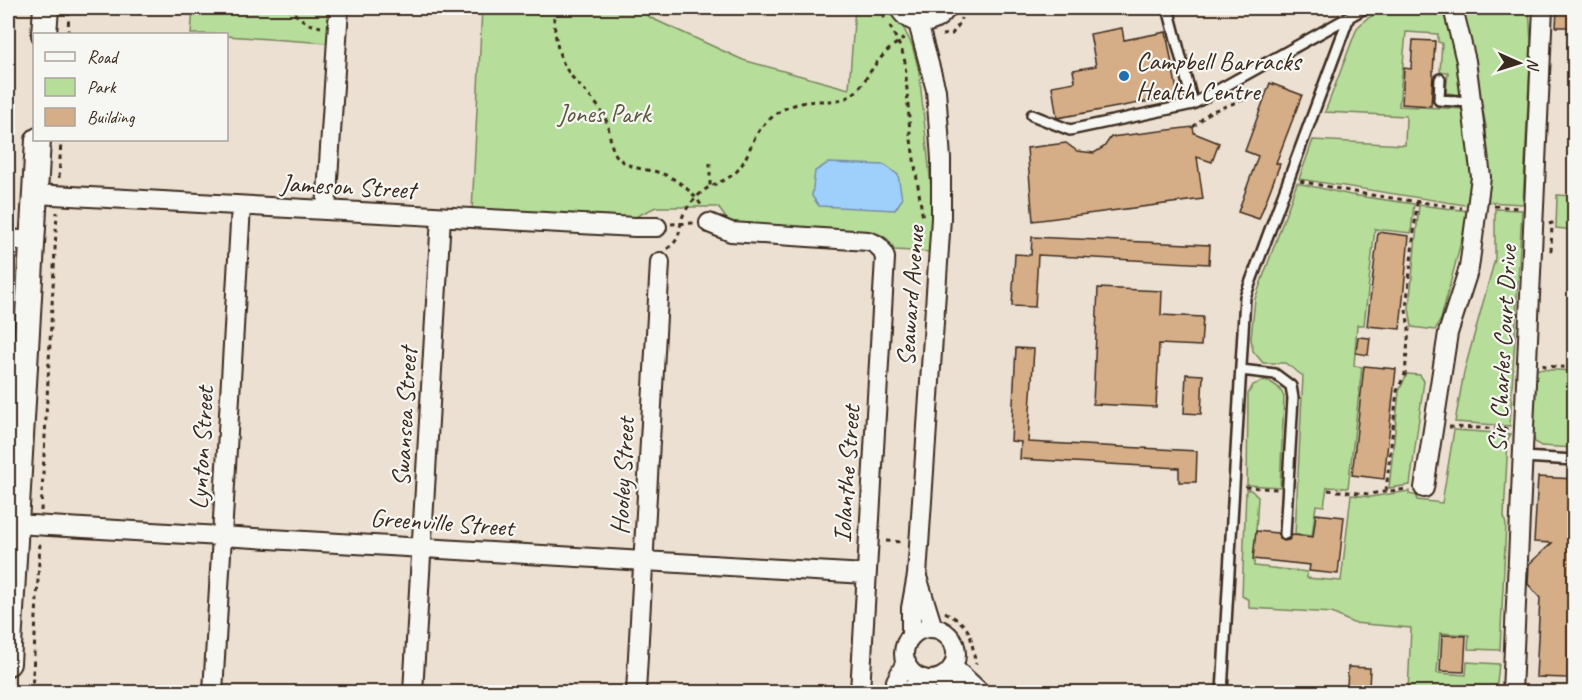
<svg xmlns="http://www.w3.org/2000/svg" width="1582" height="700" viewBox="0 0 1582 700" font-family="Caveat,sans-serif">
  <rect width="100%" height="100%" fill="#ece0d2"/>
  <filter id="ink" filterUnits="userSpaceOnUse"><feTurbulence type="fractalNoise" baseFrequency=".0167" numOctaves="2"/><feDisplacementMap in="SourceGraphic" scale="12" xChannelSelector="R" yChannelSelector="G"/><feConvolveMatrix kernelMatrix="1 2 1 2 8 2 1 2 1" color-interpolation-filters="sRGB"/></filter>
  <g filter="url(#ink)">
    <path fill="#b6dd99" stroke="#78845c" stroke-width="1.5" d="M193 8H330L327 43 227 36 226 34H191Z
      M482 8H638L651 18 743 60 849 89 855 8H887L904 29 912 45 919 71 933 206 931 252 894 250C890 240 886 236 875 233L731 225 718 207H656L631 219 472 211Z
      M1387 8H1440L1443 12 1456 55 1465 95 1446 93 1448 72H1440L1442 43 1438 42V34L1406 32 1399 106 1465 109 1473 156 1471 206 1299 179 1313 140 1405 145 1406 116 1325 112 1357 28 1366 19Z
      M1462 8H1529L1531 42 1523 204 1486 202 1488 181 1486 126Z
      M1297 183 1351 195 1414 204 1411 233 1375 229 1364 325H1357L1354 366 1362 367 1348 488 1327 487 1324 506 1316 505 1312 536 1295 534 1303 376 1285 363H1263L1253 351 1251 338 1255 299Z
      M1557 195 1574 196V230L1556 228Z
      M1419 205 1469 211 1441 319 1435 330 1412 327 1409 308Z
      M1495 209 1522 210 1510 426 1455 422 1464 372 1495 259Z
      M1536 369 1574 371V448L1541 446 1535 442 1533 435Z
      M1407 374 1420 375 1424 381 1410 485 1389 488 1399 391Z
      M1265 380C1274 383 1280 387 1284 397L1280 487 1247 485 1248 394 1253 385Z
      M1454 430 1511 434 1508 439 1504 516 1506 525 1500 650 1468 649 1469 635 1440 633 1437 673 1466 675 1467 662 1499 664 1496 692H1408L1411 628 1353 623 1332 613 1249 608V600L1242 596 1246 490H1251L1258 497 1254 566 1307 572V578L1341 581 1351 495 1370 497 1409 491V494L1417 496V500L1442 503Z"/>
    <path fill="#9fd0fc" stroke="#778ea3" stroke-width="1.5" d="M828 163 885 165 898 175 902 199 895 210 819 206 812 196 815 171Z"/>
    <path fill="#d5ae87" stroke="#3b2a1e" stroke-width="1.5" d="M1561 8H1575L1573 27H1556L1557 10H1561Z
      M1122 28 1124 40 1166 32 1178 96 1057 118 1052 86 1075 82 1073 70 1096 66 1090 34Z
      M1413 40 1435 41 1431 106 1402 104 1404 68 1411 69Z
      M1270 83 1302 95 1276 163 1280 164 1259 219 1238 212 1258 156 1245 151Z
      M1193 127 1194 133 1219 143 1212 162 1197 157 1203 199 1033 221 1027 148 1066 143 1077 151 1094 153 1104 147 1111 137Z
      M1378 232 1409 236 1400 329 1367 326Z
      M1032 237 1210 245 1209 264 1038 255 1035 307 1012 306 1015 254 1031 255Z
      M1098 288 1162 291 1161 315 1203 317 1201 346 1159 344 1156 407 1093 404Z
      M1358 337 1370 338 1368 355 1356 353Z
      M1016 348 1034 349 1028 442 1197 451 1196 482H1179V468L1020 459 1021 442 1011 441Z
      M1364 366 1396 369 1384 479 1352 475Z
      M1186 374 1203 375 1201 414 1184 413Z
      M1538 477 1575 479V597L1571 600 1568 678 1536 677 1540 598 1528 584 1529 564 1552 543 1534 542Z
      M1316 514 1344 517 1338 574 1309 571 1310 565 1253 559 1256 531 1278 533 1279 538 1284 541 1289 540 1292 535 1313 537Z
      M1442 635 1466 636 1464 672 1440 671Z
      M1348 667 1370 668 1369 688 1347 687Z"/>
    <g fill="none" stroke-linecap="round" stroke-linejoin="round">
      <g stroke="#3b2a1e" stroke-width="14">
        <path id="service" d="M1168 8 1193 104 1365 8
          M1440 79 1439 100 1472 102
          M1032 115 1070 130 1193 104
          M1241 370 1275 374 1291 386 1293 398 1285 534
          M1523 457 1574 460
          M1222 692 1245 297 1349 17"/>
      </g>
      <g stroke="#3b2a1e" stroke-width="22">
        <path id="minor" d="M899 8C911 28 934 27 947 8
          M35 194 635 227H657
          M326 210 339 8
          M709 223 731 232 868 241C878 244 882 248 885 258L860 692
          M8 239 32 241
          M1424 488 1448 333 1469 268 1481 177 1466 61 1453 8
          M15 524 866 574
          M918 580 933 628
          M904 654a26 26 0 1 1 52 0a26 26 0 1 1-52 0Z
          M911 636V608L917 575 941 218V159L936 90 918 23
          M953 667 980 692
          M938 679 957 692
          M213 692 241 206
          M413 692 441 217
          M636 692 660 262
          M894 692 896 681 906 662
          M908 692 924 679
          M1512 692 1543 8"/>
      </g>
      <g stroke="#3b2a1e" stroke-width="28">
        <path id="tertiary" d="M44 34 46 8
          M8 663 38 140"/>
      </g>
      <path stroke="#3b2a1e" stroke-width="3" stroke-dasharray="4.5 4.5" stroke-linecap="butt" d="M287 8 308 24 321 27
        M553 8C555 29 555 51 567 70 578 87 598 101 606 120 612 135 608 151 622 161 633 169 645 169 657 172 675 177 694 192 703 208
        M877 8 885 18
        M890 26 902 51 905 62 910 133 923 219
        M68 34 69 8
        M942 35 952 34 960 23 961 18
        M1193 127 1210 112 1245 99
        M710 163V187
        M59 178 61 140
        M1300 181 1364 194 1462 208
        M1494 206 1518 208
        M671 224 694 223
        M1549 224 1552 223 1551 252
        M667 249C685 237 676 225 686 210 692 201 701 192 709 187 719 182 729 179 737 171 748 159 750 143 759 131 775 110 793 102 818 101 828 101 837 101 846 98 860 92 864 80 873 68 881 56 894 43 907 37
        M1544 364V366L1574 368
        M1449 427 1508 429
        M1245 487 1277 489
        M1328 490 1368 494 1407 489
        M1386 491 1397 391 1405 374 1409 329 1406 310 1417 202
        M41 511 57 212
        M886 541 903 542
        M945 612C975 629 969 634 976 664
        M32 692 40 542"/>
      <use href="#service" stroke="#f6f6f2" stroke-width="9"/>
      <use href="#minor" stroke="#f6f6f2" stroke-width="18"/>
      <use href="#tertiary" stroke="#f6f6f2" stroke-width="24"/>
    </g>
  </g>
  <circle fill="#1f6fb2" stroke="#f6f6f2" stroke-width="2" cx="1124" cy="76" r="6"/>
  <g text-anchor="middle" stroke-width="4.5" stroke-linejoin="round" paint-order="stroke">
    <g font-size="26" fill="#3b2a1e" stroke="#f6f6f2" text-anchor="start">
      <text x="1136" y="70">Campbell Barracks<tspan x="1136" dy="30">Health Centre</tspan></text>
    </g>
    <g font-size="26" fill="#5a573d" stroke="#f6f6f2">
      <text x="604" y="122">Jones Park</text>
    </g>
    <g font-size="26" fill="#3b2a1e" stroke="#f6f6f2">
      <text transform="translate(348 186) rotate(3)" y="9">Jameson Street</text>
      <text transform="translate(910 296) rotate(-86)" y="9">Seaward Avenue</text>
      <text transform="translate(1502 349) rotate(-87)" y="9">Sir Charles Court Drive</text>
      <text transform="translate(404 417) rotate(-87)" y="9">Swansea Street</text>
      <text transform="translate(201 448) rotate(-87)" y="9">Lynton Street</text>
      <text transform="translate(846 474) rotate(-86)" y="9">Iolanthe Street</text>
      <text transform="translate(622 476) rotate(-87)" y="9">Hooley Street</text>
      <text transform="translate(442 522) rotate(4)" y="9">Greenville Street</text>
    </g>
  </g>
  <rect width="1582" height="700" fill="none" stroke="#f6f6f2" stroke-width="30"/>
  <rect x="15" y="15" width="1552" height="670" fill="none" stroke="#3b2a1e" stroke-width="2" filter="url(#ink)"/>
  <rect x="33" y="33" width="195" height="108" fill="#f6f6f2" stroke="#aba49d" stroke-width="1.5"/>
  <rect x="45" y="52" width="30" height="9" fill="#f6f6f2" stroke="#aba49d" stroke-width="1.5"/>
  <text x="87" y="63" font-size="18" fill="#3b2a1e">Road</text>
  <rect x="45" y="78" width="30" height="18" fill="#b6dd99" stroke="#aba49d" stroke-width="1.5"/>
  <text x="87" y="93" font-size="18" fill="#3b2a1e">Park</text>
  <rect x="45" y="108" width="30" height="18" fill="#d5ae87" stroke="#aba49d" stroke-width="1.5"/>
  <text x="87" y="123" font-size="18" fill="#3b2a1e">Building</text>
  <g transform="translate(1519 63) rotate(93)" stroke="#f6f6f2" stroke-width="4.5" paint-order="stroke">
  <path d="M0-4.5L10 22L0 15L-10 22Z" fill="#3b2a1e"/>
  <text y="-9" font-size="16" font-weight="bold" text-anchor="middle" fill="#3b2a1e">N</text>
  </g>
</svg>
